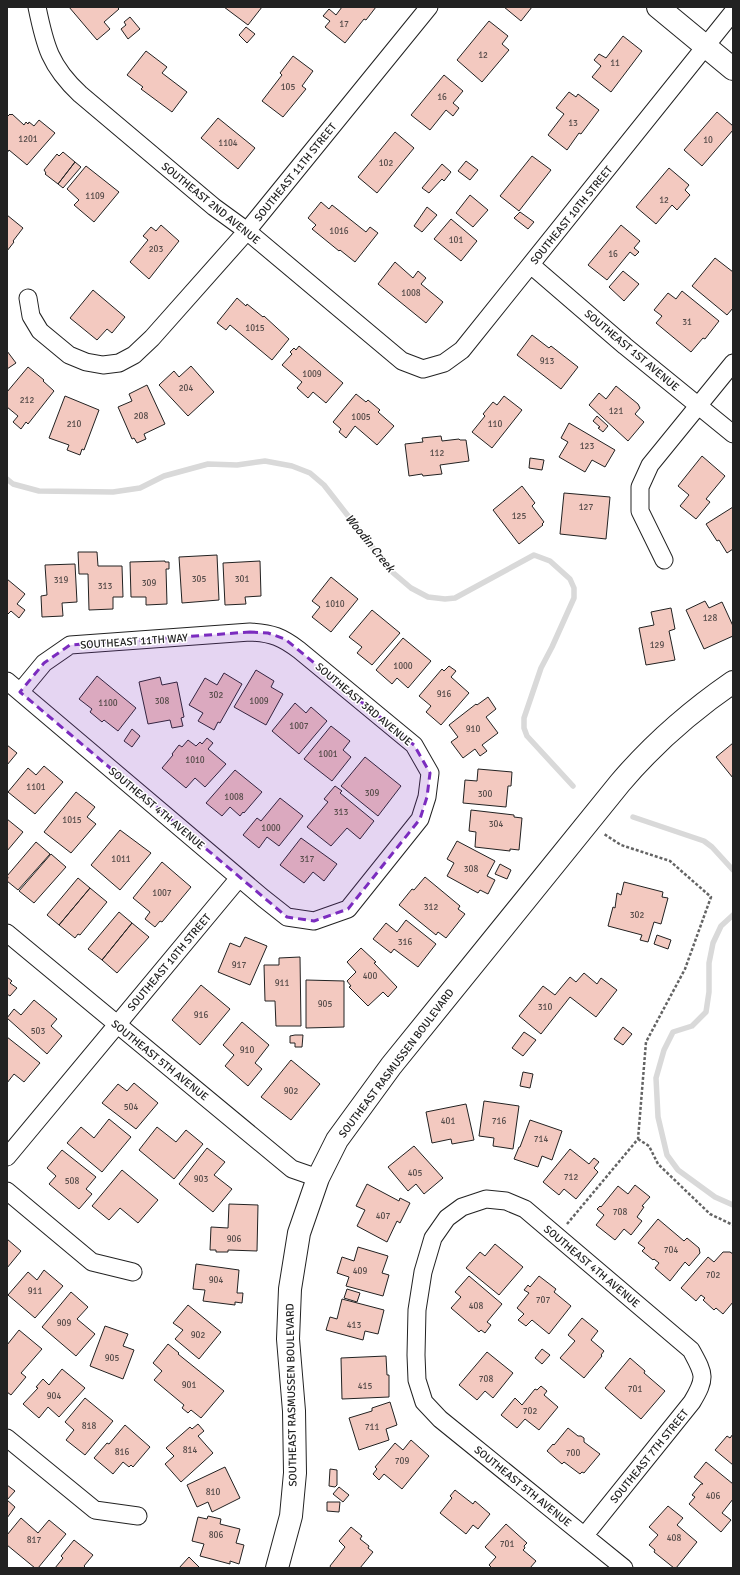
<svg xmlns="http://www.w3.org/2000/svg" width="740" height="1575" viewBox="0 0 740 1575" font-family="Signika,sans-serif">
  <rect width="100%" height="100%" fill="#fff"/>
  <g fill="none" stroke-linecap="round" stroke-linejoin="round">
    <path stroke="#d9d9d9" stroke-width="5.5" d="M7 479 13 484 39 491 113 492 140 488 164 476 208 464 237 465 265 461 292 466 310 473 324 485 391 571 411 588 428 597 445 599 455 598 534 555 550 561 570 579 574 588V598L552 647 541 668 524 718V728L527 736 573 786
      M633 817 704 841 712 847 733 870
      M733 915 721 926 713 943 709 963V992L706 1012 692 1026 673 1032 664 1050 656 1078 658 1117 667 1155 678 1170 715 1197 733 1205"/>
  </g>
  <path fill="#f3c9c0" stroke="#222" d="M69 7H117L119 9 104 22 110 29 97 40Z
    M224 7H262L248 25Z
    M342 7H376L366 20 364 19 345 43 325 27 330 21 323 16 329 9 336 15Z
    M504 7H532L521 21Z
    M130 17 140 29 128 39 121 29 126 25 124 22Z
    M489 21 508 36 502 44 509 50 482 82 457 60Z
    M246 27 255 34 247 43 239 35Z
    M623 36 642 51 611 92 592 77 601 66 594 60 599 54 606 58Z
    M146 51 167 67 162 73 187 92 172 112 141 89 143 87 127 75Z
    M293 56 313 71 302 86 306 89 283 117 262 101 282 75 280 73Z
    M444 75 463 91 453 103 459 108 453 116 446 110 430 130 411 115Z
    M569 92 576 97 578 94 599 110 581 134 579 133 567 150 548 135 564 114 556 108Z
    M717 112 733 126V130L702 166 684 150Z
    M10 114 11 115 12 114 24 125 26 122 28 124 29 122 34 126 39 120 55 133 27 165 9 150 7 153V117Z
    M218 118 255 148 238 169 201 138Z
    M395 132 414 148 377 193 358 177Z
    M63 152 75 162 58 184 45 174 46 173 44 170 57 154 59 156Z
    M532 156 551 170 519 211 500 196Z
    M466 161 478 170 470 180 458 171Z
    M75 162 81 167 63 188 58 184Z
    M442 164 451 172 444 181 442 179 429 193 422 188Z
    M86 166 119 192 94 222 74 205 79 200 67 189Z
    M669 168 689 185 685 190 690 195 677 210 672 205 656 224 636 207Z
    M470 195 488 210 473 227 456 213Z
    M321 202 329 209 332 205 366 232 370 227 378 233 355 262 340 250 339 251 312 229 316 225 308 218Z
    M427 207 437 215 422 232 414 226Z
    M520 212 534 222 528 229 514 218Z
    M7 215 23 228 13 241 14 242 7 251Z
    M451 219 477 241 461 261 434 239Z
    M161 225 179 241 149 279 130 262 148 240 143 236 151 227 156 231Z
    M621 225 640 241 634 248 639 252 635 256 630 252 607 280 588 265Z
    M715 258 733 272V308L727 315 692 286Z
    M395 262 413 278 418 271 426 278 421 284 443 302 426 323 378 284Z
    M623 271 639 284 624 301 609 287Z
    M93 290 125 317 112 333 107 329 97 340 70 318Z
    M682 291 719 321 705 339 703 338 691 352 656 323 662 316 654 310 668 293 676 299Z
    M237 298 246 306 247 304 263 317 264 316 289 339 272 360 230 325 226 330 217 323Z
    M532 335 549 348 551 346 578 367 561 389 517 355Z
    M299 346 343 383 326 403 313 392 308 398 297 388 302 382 282 365 292 354 290 352 294 348 296 350Z
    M7 351 16 363 7 369Z
    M191 366 214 392 188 416 159 385 174 371 179 377Z
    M28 367 44 380 43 381 54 391 28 424 26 422 21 429 13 422 18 416 7 407V392Z
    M147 385 165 424 144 434 146 439 137 443 134 438 132 439 118 407 132 401 129 394Z
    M616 386 638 404 640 408 635 414 644 422 628 441 589 405 599 393 606 399Z
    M356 394 366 402 368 400 380 410 378 412 394 426 377 445 355 426 346 438 339 432 341 429 333 422Z
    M65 396 99 410 84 450 82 449 80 455 67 450 69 445 49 438Z
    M504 396 522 410 492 448 472 432 485 416 483 414 493 402 497 405Z
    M597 416 608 426 603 432 598 428 600 427 593 421Z
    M569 423 615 450 605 467 592 460 585 472 559 457 568 442 561 438Z
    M441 436 442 441 459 439 460 440H466L469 461 440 465 442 474 423 476 422 474 409 476 405 444 423 442 422 438Z
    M702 456 725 476 706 499 710 502 696 519 680 506 689 495 678 486Z
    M530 458 544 460 542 470 529 468Z
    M522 486 535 503 532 506 544 522 542 524 543 525 519 544 493 510Z
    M564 493 610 497 606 539 560 534Z
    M733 507V549L727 553 719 540 717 541 706 524Z
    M78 552H97L98 566H122L123 597H113V609L89 610 88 574H79Z
    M217 555 219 600 182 603 179 557Z
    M165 561V562H169V569H166L167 604 146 605V597H131L130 562Z
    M260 561 261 596 245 597 246 604 225 605 223 563Z
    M75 564 77 602 62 603 63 616 42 617 41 596 47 595 45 565Z
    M331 577 358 599 331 632 312 617 320 607 312 601Z
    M7 579 25 594 17 604 25 610 19 618 11 611 7 615Z
    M705 601 709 608 722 602 733 626V636L704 649 686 610Z
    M671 608 675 629 669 631 675 660 646 665 639 628 654 625 651 612Z
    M372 610 400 633 372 665 357 653 362 647 349 637Z
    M403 638 431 661 408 688 397 678 392 684 376 670Z
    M449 666 456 671 451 677 469 693 441 725 426 712 431 706 419 696 442 669 444 671Z
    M256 670 274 681 271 687 283 694 266 725 234 707Z
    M224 673 242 684 220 723 218 722 214 730 198 721 203 713 189 705 205 678 217 685Z
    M97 676 136 708 118 731 104 720 102 722 90 712 92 709 79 699Z
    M160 677 162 685 177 682 184 717 181 718 183 726 172 728 170 720 148 724 139 682Z
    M488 697 496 709 486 717 498 733 482 745 487 751 480 756 475 749 463 758 451 742 458 737 449 725 476 704 477 705Z
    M295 703 306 713 311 707 327 721 299 754 272 731Z
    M331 726 350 741 343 750 351 757 332 781 304 759Z
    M132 729 140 736 132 747 124 741Z
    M207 738 213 743 208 749 226 764 205 787 195 778 186 788 162 768 173 755 172 754 179 745 182 747 188 740 196 746 200 742 202 744Z
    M733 743V778L716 757Z
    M7 745 17 753 7 765Z
    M365 757 401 786 378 816 341 786Z
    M44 766 63 782 35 814 8 792 28 768 36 775Z
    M478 769 512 772 511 786H508L506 807 463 803 465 780 477 781Z
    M235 770 262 792 244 813 243 812 240 816 230 807 222 816 206 803Z
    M335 786 342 791 340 793 374 821 360 839 347 828 331 846 307 827 328 802 324 799Z
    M76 792 95 807 87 817 96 824 71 853 44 832Z
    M280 798 303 816 279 846 267 837 259 848 243 835 257 818 261 821Z
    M471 810 514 815V817L522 818 519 850 510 849V851L475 847 476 832 469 831Z
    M7 819 23 832 7 851Z
    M120 830 151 853 120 890 91 865Z
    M301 838 337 864 324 881 313 872 304 883 280 865Z
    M457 841 495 861 487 876 495 880 488 894 480 890 478 893 447 876 454 863 447 859Z
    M36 842 50 854 18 890 7 881 8 877 7 876Z
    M51 854 66 867 34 903 19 891Z
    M162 862 191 887 162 922 160 921 155 927 145 919 150 912 133 898Z
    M500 864 511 870 507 879 495 874Z
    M425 877 460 906 458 909 465 914 446 938 438 932 436 935 399 905 412 889 414 890Z
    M78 878 90 888 59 925 47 915Z
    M624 882 663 892 662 897 668 898 661 924 654 922 648 942 640 940 642 935 608 926 613 907 615 908 617 893 621 895Z
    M90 888 107 902 80 935 78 934 75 938 59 925Z
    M119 912 132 923 102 960 88 949Z
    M406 920 436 944 418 967 394 949 391 953 373 939 386 923 397 932Z
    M132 923 149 937 117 973 102 960Z
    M657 935 671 940 668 949 654 944Z
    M245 937 267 946 250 985 218 972 230 943 240 947Z
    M361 948 376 962 374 963 397 987 388 997 383 992 368 1006 349 987 351 986 347 981 356 972 347 962Z
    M300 957 301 1026H276L275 1001H265L264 965H279V958Z
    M584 973 597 984 601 978 617 990 596 1017 570 997 541 1034 519 1016 543 986 555 995 570 977 576 982Z
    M7 977 12 981 10 983 17 988 10 996 7 994Z
    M306 980 344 981V1027L306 1028Z
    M201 985 230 1009 200 1045 172 1020Z
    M34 1000 57 1019 51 1026 62 1036 47 1054 7 1018 14 1009 21 1015Z
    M242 1022 269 1045 255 1063 262 1069 248 1086 225 1066 234 1055 223 1045Z
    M623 1027 632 1034 623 1045 614 1039Z
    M524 1032 536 1040 523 1056 512 1048Z
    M295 1035H303L302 1047H295V1043H290V1036Z
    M7 1037 40 1063 24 1082 14 1074 7 1083Z
    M291 1060 320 1084 291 1120 261 1097Z
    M523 1072 533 1074 530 1088 520 1086Z
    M134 1083 158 1103 136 1129 102 1103 118 1084 127 1091Z
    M484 1101 519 1106 513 1149 493 1146 494 1138 479 1136Z
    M466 1104 474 1140 452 1144 451 1139 432 1143 426 1112Z
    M109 1119 131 1137 102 1172 67 1143 81 1127 94 1138Z
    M530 1120 562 1131 552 1160 542 1156 538 1167 514 1159 519 1147H520Z
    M157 1127 176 1142 186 1130 203 1144 174 1179 139 1150Z
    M414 1146 443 1178 424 1194 416 1184 408 1191 388 1167Z
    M207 1148 225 1162 214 1175 232 1189 213 1212 179 1184Z
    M570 1149 589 1164 594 1158 599 1162 594 1168 598 1172 576 1199 564 1189 559 1195 543 1182Z
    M62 1150 96 1177 86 1189 92 1194 79 1209 49 1184 56 1176 47 1168Z
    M122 1170 158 1200 138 1223 120 1208 109 1220 92 1206Z
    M367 1184 399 1201 400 1198 410 1203 400 1223 397 1221 387 1242 357 1226 365 1210 356 1206Z
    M635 1185 650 1197 642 1206 644 1207 637 1217 642 1221 631 1235 624 1229 615 1240 596 1225 604 1215 597 1209 600 1206 601 1207 618 1186 628 1194Z
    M229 1204 258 1205 257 1251 228 1250V1252H216V1250H210L211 1227 228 1228Z
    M658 1219 684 1241 687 1238 699 1248 700 1253 689 1266 685 1262 670 1281 655 1268 659 1263 654 1259 653 1260 642 1251 645 1248 638 1243Z
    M7 1239 21 1251 7 1268Z
    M495 1244 523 1267 499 1295 466 1268 480 1252 485 1256Z
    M358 1247 388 1256 382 1273 389 1275 383 1296 346 1286 349 1277 337 1273 342 1257 354 1261Z
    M723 1252H730L733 1254V1302L723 1314 716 1308 714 1310 703 1300 705 1298 701 1295 696 1301 681 1288 708 1257 714 1262Z
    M196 1264 239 1270 237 1293H243L242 1303 235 1302V1305L203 1301 205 1290 193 1289Z
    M44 1270 63 1286 35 1318 8 1295 28 1272 37 1280Z
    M469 1276 502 1304 487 1322 491 1325 485 1333 481 1330 479 1332 451 1308 461 1297 455 1292Z
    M539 1276 556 1289 554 1292 571 1306 549 1334 532 1320 526 1326 518 1320 524 1314 517 1308 529 1293 524 1290 528 1285 530 1287Z
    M347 1289 360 1293 357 1302 344 1298Z
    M71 1292 88 1307 77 1319 95 1334 76 1356 42 1327Z
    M342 1299 384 1310 378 1334 365 1331 363 1340 326 1330 330 1317 337 1319Z
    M188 1305 221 1332 199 1359 175 1339 183 1330 173 1323Z
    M582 1318 598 1331 591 1340 604 1351 601 1355 602 1356 584 1378 560 1358 575 1341 568 1335Z
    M105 1326 128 1334 123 1346 134 1350 123 1379 90 1366Z
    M19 1330 42 1349 21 1373 26 1377 11 1395 7 1392V1345Z
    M168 1344 179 1353 178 1354 224 1391 201 1418 191 1410 188 1413 182 1408 184 1405 154 1380 162 1371 153 1363Z
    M542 1349 550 1355 542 1364 535 1358Z
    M487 1352 513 1373 493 1398 485 1391 477 1400 459 1385Z
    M386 1356 387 1375H389V1397L342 1399 341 1358Z
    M630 1358 645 1371 644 1373 665 1391 641 1419 605 1388Z
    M62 1369 85 1388 59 1417 48 1407 39 1418 23 1404 38 1388 36 1387 43 1379 49 1385Z
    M541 1386 547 1391 544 1395 558 1407 539 1430 525 1419 517 1428 501 1415 515 1398 522 1405 535 1389 537 1390Z
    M85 1398 113 1421 85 1455 66 1440 74 1430 65 1422Z
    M390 1402 397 1425 386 1429 389 1440 359 1450 349 1418 372 1411V1408Z
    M198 1424 204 1431 198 1436 213 1453 181 1482 165 1464 174 1456 166 1448 190 1427 192 1429Z
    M125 1425 150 1447 133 1467 131 1465 129 1467 123 1462 113 1474 94 1458 107 1443 109 1444Z
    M568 1428 578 1436H581L584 1438V1442L600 1454 584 1473 582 1472 580 1474 564 1462 562 1464 547 1451 553 1444 554 1445Z
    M733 1434V1465L715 1450 727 1436 730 1438Z
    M411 1440 429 1456 402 1489 384 1474 379 1480 373 1474 377 1469 375 1467 395 1443 403 1450Z
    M706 1462 733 1484V1499L722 1513 731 1520 721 1532 689 1504 695 1497 692 1495 701 1484H703L694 1477Z
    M225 1467 240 1498 212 1512 208 1502 197 1507 187 1485Z
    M330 1469 337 1470V1485L335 1487 329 1486Z
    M7 1485 15 1491 7 1500Z
    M339 1487 349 1495 343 1502 333 1494Z
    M455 1490 473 1504 475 1501 490 1514 478 1529 473 1525 466 1534 440 1513 452 1498 450 1496Z
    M7 1500 15 1507 7 1518Z
    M327 1502H340L339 1512 327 1511Z
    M668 1506 683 1518 677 1525 697 1542 676 1568H674L654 1552 655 1550 649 1545 658 1535 649 1527Z
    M208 1516 221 1519 220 1524 240 1529 236 1543 244 1545 239 1564 230 1561V1564L200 1556 204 1544 192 1541 198 1517 207 1519Z
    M21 1518 38 1533 49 1520 66 1534 38 1568H35L7 1545V1535Z
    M506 1524 527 1543 524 1546 525 1548 523 1550 536 1561 530 1568H492L489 1565 496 1557 485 1547Z
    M351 1527 362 1536 360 1539 369 1546 368 1548 373 1552 360 1568H331L330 1566 345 1547 339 1541Z
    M74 1540 93 1555 84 1566 86 1568H55L63 1558 61 1556Z
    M189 1557 200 1568H179Z"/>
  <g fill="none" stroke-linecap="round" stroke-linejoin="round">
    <g stroke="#222" stroke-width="19">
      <path id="street" d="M37 7C45 46 50 66 80 94L214 207 247 231 402 361 423 369 444 363 462 350 733 12
        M531 265 625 346 733 434
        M28 298 31 316 40 331 69 355 86 362 103 365 119 363 134 355 152 338 247 231 429 7
        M664 560 640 511V487L650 465 733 363
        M7 681 263 898 287 917 314 921 348 909 420 819 427 797 430 773 414 745 299 650C282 637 272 633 250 632L70 645 44 663 20 692
        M7 933 292 1169 318 1178
        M7 1157 239 878
        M7 1191 92 1262 133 1272
        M7 1438 95 1510 138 1516
        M585 1535 692 1402C707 1377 704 1374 691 1350L525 1209 506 1201 486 1199 462 1207 447 1218 433 1238 423 1272 417 1310 416 1355 417 1380 424 1402 440 1419 624 1568"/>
    </g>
    <g stroke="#222" stroke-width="24">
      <path id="secondary" d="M658 7 733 69
        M277 1568 291 1516 295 1473 294 1411 288 1339 290 1289 299 1233 318 1178 337 1140 391 1066 620 783C653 744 691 711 733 682"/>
    </g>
    <path stroke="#646464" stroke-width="2.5" stroke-dasharray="3 2" stroke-linecap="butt" d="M638 1139 649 1146 658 1164 710 1214 733 1225
      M567 1224 638 1139 646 1042 685 969 711 897 670 861 621 845 604 834"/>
    <use href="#street" stroke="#fff" stroke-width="17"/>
    <use href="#secondary" stroke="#fff" stroke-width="22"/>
  </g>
  <path fill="#7b2cbf" fill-opacity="0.2" stroke="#7b2cbf" stroke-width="3" stroke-dasharray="8 5" stroke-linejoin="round" d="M250 632 268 633 285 639 414 745 430 773 427 797 420 819 348 909 314 921 287 917 20 692 44 663 70 645Z"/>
  <g text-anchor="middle" stroke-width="3" stroke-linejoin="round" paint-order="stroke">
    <g font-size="9" fill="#564c4a">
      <text x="344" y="27">17</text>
      <text x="483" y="58">12</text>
      <text x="615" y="66">11</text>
      <text x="288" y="90">105</text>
      <text x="442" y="100">16</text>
      <text x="573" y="126">13</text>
      <text x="28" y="142">1201</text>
      <text x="708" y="143">10</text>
      <text x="228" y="146">1104</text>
      <text x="386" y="166">102</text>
      <text x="95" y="199">1109</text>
      <text x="664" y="203">12</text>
      <text x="339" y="234">1016</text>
      <text x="456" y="243">101</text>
      <text x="156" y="252">203</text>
      <text x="613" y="257">16</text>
      <text x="411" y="296">1008</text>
      <text x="687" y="325">31</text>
      <text x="255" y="331">1015</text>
      <text x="547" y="364">913</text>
      <text x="312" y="377">1009</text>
      <text x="186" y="391">204</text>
      <text x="27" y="403">212</text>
      <text x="616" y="414">121</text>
      <text x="141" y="419">208</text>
      <text x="361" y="420">1005</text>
      <text x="74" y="427">210</text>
      <text x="495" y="427">110</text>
      <text x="587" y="449">123</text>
      <text x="437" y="456">112</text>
      <text x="586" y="510">127</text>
      <text x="519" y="519">125</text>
      <text x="199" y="582">305</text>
      <text x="242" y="582">301</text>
      <text x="61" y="583">319</text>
      <text x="149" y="586">309</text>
      <text x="105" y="589">313</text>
      <text x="335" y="607">1010</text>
      <text x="710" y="621">128</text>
      <text x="657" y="648">129</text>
      <text x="403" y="669">1000</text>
      <text x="444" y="697">916</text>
      <text x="216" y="698">302</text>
      <text x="162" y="704">308</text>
      <text x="259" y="704">1009</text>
      <text x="108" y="706">1100</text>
      <text x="299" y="729">1007</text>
      <text x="473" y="732">910</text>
      <text x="328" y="757">1001</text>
      <text x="195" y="763">1010</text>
      <text x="36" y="790">1101</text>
      <text x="372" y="796">309</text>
      <text x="485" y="797">300</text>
      <text x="234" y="800">1008</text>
      <text x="341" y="815">313</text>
      <text x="72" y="823">1015</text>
      <text x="496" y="827">304</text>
      <text x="271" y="831">1000</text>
      <text x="121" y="862">1011</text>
      <text x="307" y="862">317</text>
      <text x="471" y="872">308</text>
      <text x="162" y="896">1007</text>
      <text x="431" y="910">312</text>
      <text x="637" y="918">302</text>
      <text x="405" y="945">316</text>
      <text x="239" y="968">917</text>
      <text x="370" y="979">400</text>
      <text x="282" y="986">911</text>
      <text x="325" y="1007">905</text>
      <text x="545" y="1010">310</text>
      <text x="201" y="1018">916</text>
      <text x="38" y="1034">503</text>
      <text x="247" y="1053">910</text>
      <text x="291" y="1094">902</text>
      <text x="131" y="1110">504</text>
      <text x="448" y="1124">401</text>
      <text x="499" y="1124">716</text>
      <text x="541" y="1142">714</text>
      <text x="415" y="1176">405</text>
      <text x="571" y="1180">712</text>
      <text x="201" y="1182">903</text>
      <text x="72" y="1184">508</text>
      <text x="620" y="1215">708</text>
      <text x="383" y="1219">407</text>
      <text x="234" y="1242">906</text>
      <text x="671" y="1253">704</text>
      <text x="360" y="1274">409</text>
      <text x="713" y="1278">702</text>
      <text x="216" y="1283">904</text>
      <text x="35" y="1294">911</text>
      <text x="543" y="1303">707</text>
      <text x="476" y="1309">408</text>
      <text x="64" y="1326">909</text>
      <text x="354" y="1328">413</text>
      <text x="198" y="1338">902</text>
      <text x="112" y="1361">905</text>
      <text x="486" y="1382">708</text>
      <text x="189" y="1388">901</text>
      <text x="365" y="1389">415</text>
      <text x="635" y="1392">701</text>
      <text x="54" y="1399">904</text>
      <text x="530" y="1414">702</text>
      <text x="89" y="1429">818</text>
      <text x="372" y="1430">711</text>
      <text x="190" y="1453">814</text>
      <text x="122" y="1455">816</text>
      <text x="573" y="1456">700</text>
      <text x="402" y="1464">709</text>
      <text x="213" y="1495">810</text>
      <text x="713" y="1499">406</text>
      <text x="216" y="1538">806</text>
      <text x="674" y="1541">408</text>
      <text x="34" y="1543">817</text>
      <text x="507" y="1547">701</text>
    </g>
    <g font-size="11" fill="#222" stroke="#fff">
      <text transform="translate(295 172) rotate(-51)" y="4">SOUTHEAST 11TH STREET</text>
      <text transform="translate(211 203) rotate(39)" y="4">SOUTHEAST 2ND AVENUE</text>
      <text transform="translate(571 215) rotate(-51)" y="4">SOUTHEAST 10TH STREET</text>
      <text transform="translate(632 350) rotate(40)" y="4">SOUTHEAST 1ST AVENUE</text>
      <text transform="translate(134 641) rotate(-4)" y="4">SOUTHEAST 11TH WAY</text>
      <text transform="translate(364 704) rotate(40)" y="4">SOUTHEAST 3RD AVENUE</text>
      <text transform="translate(157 808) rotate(40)" y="4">SOUTHEAST 4TH AVENUE</text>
      <text transform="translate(169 962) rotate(-50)" y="4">SOUTHEAST 10TH STREET</text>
      <text transform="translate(160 1060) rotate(39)" y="4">SOUTHEAST 5TH AVENUE</text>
      <text transform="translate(396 1063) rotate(-53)" y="4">SOUTHEAST RASMUSSEN BOULEVARD</text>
      <text transform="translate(592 1266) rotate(40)" y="4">SOUTHEAST 4TH AVENUE</text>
      <text transform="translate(291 1395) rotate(-91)" y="4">SOUTHEAST RASMUSSEN BOULEVARD</text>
      <text transform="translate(649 1456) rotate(-51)" y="4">SOUTHEAST 7TH STREET</text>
      <text transform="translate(523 1486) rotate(39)" y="4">SOUTHEAST 5TH AVENUE</text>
    </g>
    <g font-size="12" font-style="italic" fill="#222" stroke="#fff">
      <text transform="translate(370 543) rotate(51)" y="4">Woodin Creek</text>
    </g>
  </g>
  <rect width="740" height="1575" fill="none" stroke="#222222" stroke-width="16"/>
</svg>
